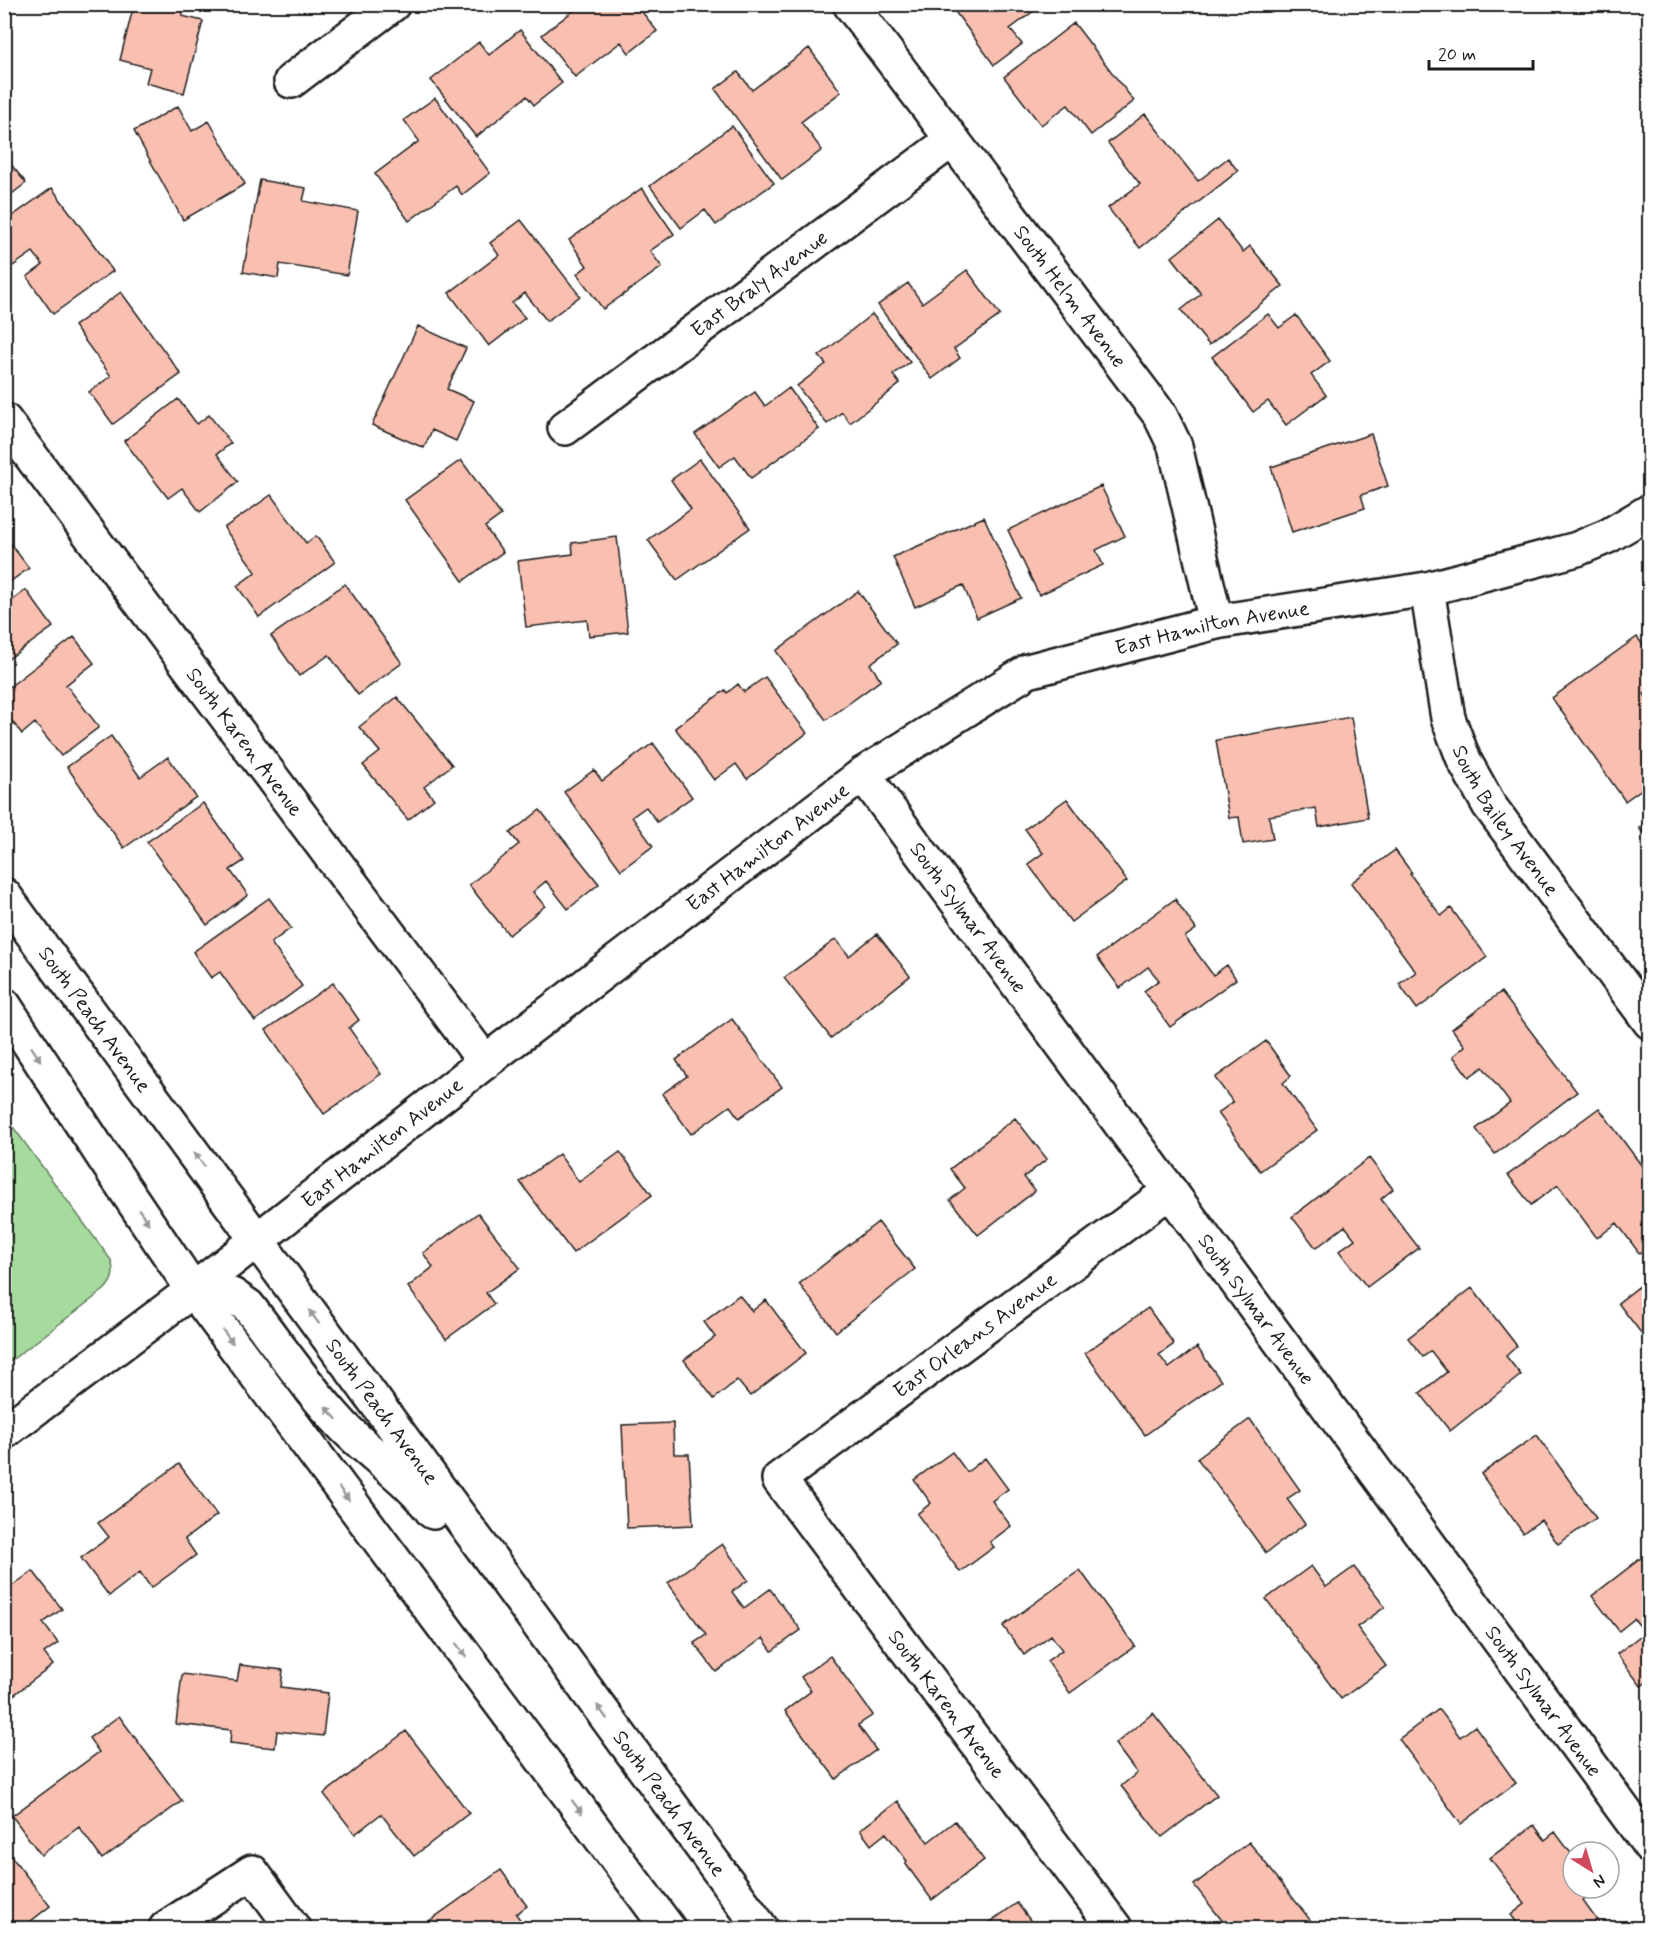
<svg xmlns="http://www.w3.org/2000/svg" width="1654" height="1933" viewBox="0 0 1654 1933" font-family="Mynerve,sans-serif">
  <rect width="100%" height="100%" fill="#fff"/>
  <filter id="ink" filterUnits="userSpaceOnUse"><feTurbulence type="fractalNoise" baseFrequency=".0167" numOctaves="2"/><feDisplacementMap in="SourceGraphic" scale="12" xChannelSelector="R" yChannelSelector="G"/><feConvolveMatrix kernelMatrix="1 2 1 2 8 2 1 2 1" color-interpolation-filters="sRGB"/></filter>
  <g filter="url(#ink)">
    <path fill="#a6db9e" stroke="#617c5d" stroke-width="1.5" d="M5 1116 111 1260C115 1273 113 1281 104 1290L5 1365Z"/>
    <path fill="#f9c0b1" stroke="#1c1c1c" stroke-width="1.5" d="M134 4H186L182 16 203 21 184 93 146 83 150 68 120 60Z
      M582 4H636L657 31 629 53 621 42 575 77 542 35Z
      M953 4H1043L1010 29 1022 44 994 65 951 6Z
      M1074 23 1134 101 1091 135 1068 105 1041 125 1004 77Z
      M520 30 562 83 534 105 527 96 476 137 431 80 479 42 489 55Z
      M809 48 841 92 801 122 822 150 782 180 715 89 738 72 752 90Z
      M435 98 490 173 462 195 456 186 409 221 375 174 419 141 404 120Z
      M178 106 192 131 209 121 245 184 183 220 134 131Z
      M1145 114 1198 181 1228 158 1238 171 1140 248 1108 208 1140 184 1108 143Z
      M732 126 774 183 716 225 705 210 681 228 650 186Z
      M4 156 26 183 4 200Z
      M260 180 306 188 303 201 358 211 347 275 280 264 278 278 243 272Z
      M52 188 113 271 53 314 27 277 43 265 33 252 4 272V222Z
      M642 188 674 234 650 251 662 267 603 309 577 274 587 266 569 240Z
      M521 220 580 296 547 321 525 293 512 303 525 318 489 346 449 293 499 255 490 243Z
      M1218 220 1243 252 1250 246 1283 286 1209 345 1181 310 1201 294 1172 257Z
      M967 270 1000 315 954 349 960 358 932 379 878 305 908 283 922 303Z
      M121 292 181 374 113 424 89 392 111 376 74 326Z
      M872 314 910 362 893 375 900 384 850 423 842 412 827 424 797 386 826 364 819 356Z
      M1268 314 1279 328 1296 315 1330 361 1311 375 1326 395 1286 425 1268 401 1253 412 1212 357Z
      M418 326 466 348 447 389 474 401 456 441 432 430 424 448 372 425Z
      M789 388 819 429 751 478 735 456 719 467 695 434 755 392 765 406Z
      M178 399 197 424 209 415 231 443 217 454 238 482 200 512 182 488 168 498 124 441Z
      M1371 434 1388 486 1361 495 1365 508 1292 532 1271 467Z
      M700 459 750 528 677 580 648 540 691 509 671 480Z
      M461 460 501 515 485 527 503 552 463 581 405 500Z
      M1101 486 1125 536 1096 550 1103 565 1039 595 1008 530Z
      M271 495 306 543 316 536 335 562 259 617 237 586 256 572 224 528Z
      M984 517 1021 598 977 618 963 585 915 607 893 557Z
      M4 535 29 568 4 586Z
      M617 537 628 632 589 636 587 620 526 627 518 561 573 554 572 543Z
      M345 584 402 663 358 695 329 655 299 676 271 636Z
      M26 590 53 627 4 662V595L10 602Z
      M858 591 897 644 870 664 881 680 826 720 776 651Z
      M74 637 94 663 66 685 99 727 61 756 35 723 22 734 4 711V691Z
      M1637 637 1650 654V690L1644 694 1650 703V783L1625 801 1552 698Z
      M765 677 807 733 747 779 736 764 714 780 675 728 725 690 727 693 738 684 744 692Z
      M397 697 452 765 424 787 434 799 408 820 363 765 380 752 359 727Z
      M1351 717 1368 818 1319 827 1316 808 1269 816 1273 839 1243 844 1239 817 1229 818 1216 740Z
      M111 736 140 777 168 757 196 797 124 848 67 767Z
      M653 743 692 797 657 822 646 807 632 817 653 846 621 870 564 792 594 770 602 781Z
      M1067 799 1127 881 1071 922 1028 864 1043 853 1025 829Z
      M203 803 244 861 230 870 248 895 207 925 147 842Z
      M540 810 599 884 568 909 546 881 533 892 545 906 509 935 469 885 519 844 510 833Z
      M1650 820V843L1639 828Z
      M1395 850 1412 873 1410 874 1441 916 1451 908 1487 957 1417 1009 1399 984 1416 972 1351 883Z
      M269 898 291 928 271 943 302 986 255 1021 220 972 211 978 193 952Z
      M1175 899 1196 929 1185 937 1213 975 1227 965 1236 979 1170 1027 1144 991 1159 980 1148 967 1120 988 1097 957Z
      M877 934 910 976 831 1038 784 978 836 939 849 956Z
      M333 983 359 1020 349 1028 381 1074 324 1114 266 1030Z
      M1501 992 1577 1092 1495 1154 1476 1129 1510 1103 1483 1067 1469 1077 1453 1056 1465 1046 1452 1029Z
      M732 1019 782 1087 739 1118 730 1106 691 1134 662 1094 687 1076 676 1060Z
      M1266 1041 1291 1076 1283 1083 1317 1130 1260 1171 1218 1113 1233 1102 1215 1078Z
      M1599 1108 1650 1177V1245L1639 1253 1617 1223 1597 1238 1558 1185 1531 1205 1508 1175Z
      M1015 1118 1047 1159 1024 1177 1035 1191 978 1235 950 1200 965 1188 950 1169Z
      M620 1152 652 1195 573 1253 520 1182 559 1154 579 1182Z
      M1369 1158 1393 1189 1381 1199 1419 1248 1367 1287 1339 1251 1355 1239 1345 1226 1316 1248 1292 1217Z
      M478 1213 520 1268 486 1293 494 1304 446 1339 408 1287 433 1267 423 1253Z
      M878 1222 915 1269 836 1332 799 1284Z
      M1650 1278V1341L1648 1342 1618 1303Z
      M1472 1288 1517 1346 1506 1356 1521 1375 1450 1431 1420 1393 1447 1372 1431 1351 1423 1357 1408 1338Z
      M739 1295 752 1311 766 1300 806 1353 750 1396 737 1380 714 1399 684 1360 715 1337 704 1322Z
      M1148 1308 1174 1344 1159 1355 1169 1368 1197 1347 1221 1381 1145 1435 1085 1353Z
      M1250 1419 1300 1490 1287 1499 1305 1524 1266 1553 1197 1458Z
      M673 1423 674 1454H689L693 1525 627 1528 622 1425Z
      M1537 1435 1596 1518 1558 1544 1541 1520 1523 1533 1481 1474Z
      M952 1452 967 1472 985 1458 1008 1489 992 1501 1011 1526 990 1542 994 1547 960 1572 917 1514 931 1503 914 1480Z
      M179 1464 217 1515 185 1539 196 1555 151 1588 140 1572 109 1596 81 1558 109 1537 98 1523Z
      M722 1544 748 1580 732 1592 744 1608 770 1589 801 1630 772 1651 763 1638 716 1672 694 1643 706 1635 668 1583Z
      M1645 1555 1650 1560V1680L1641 1686 1617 1654 1645 1632 1634 1619 1619 1631 1592 1596Z
      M1311 1566 1326 1587 1354 1567 1385 1607 1357 1627 1386 1666 1341 1699 1266 1599Z
      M1080 1570 1135 1646 1070 1693 1047 1661 1062 1650 1051 1635 1024 1655 1003 1626Z
      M33 1571 62 1609 43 1623 58 1643 44 1653 53 1665 7 1700 4 1697V1592Z
      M830 1656 873 1715 858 1725 876 1750 836 1779 785 1711 811 1691 801 1677Z
      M240 1665 283 1670 281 1687 328 1693 323 1736 277 1731 275 1748 230 1743 231 1730 176 1724 182 1674 237 1681Z
      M1439 1709 1460 1737 1475 1726 1516 1783 1461 1824 1399 1739Z
      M1153 1713 1217 1795 1162 1837 1121 1786 1137 1773 1115 1744Z
      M119 1716 182 1801 102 1859 79 1827 41 1855 12 1816 99 1752 89 1738Z
      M406 1731 469 1813 414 1856 381 1814 355 1834 324 1794Z
      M898 1801 928 1842 955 1821 984 1860 932 1900 905 1863 907 1861 886 1833 871 1845 860 1830Z
      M1534 1825 1545 1840 1555 1832 1573 1856V1888H1597L1598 1890 1583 1901 1601 1926 1597 1928H1521L1511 1915 1525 1904 1490 1858Z
      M1249 1842 1311 1921 1302 1928H1228L1194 1885Z
      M11 1856 50 1906 22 1928H4V1861Z
      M501 1870 527 1906 516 1914 526 1928H428L425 1924Z
      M1017 1903 1036 1928H982Z"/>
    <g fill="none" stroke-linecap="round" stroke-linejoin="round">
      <g stroke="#1c1c1c" stroke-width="38">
        <g id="minor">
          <path id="s1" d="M850 4 1160 415 1175 446 1216 622"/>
          <path d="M291 81 393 4"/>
          <path id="s2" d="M4 420 485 1062"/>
          <path id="s3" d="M565 428 952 140"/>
          <path id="s4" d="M1427 589 1448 718 1464 760 1489 805 1650 1022"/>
          <path id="s5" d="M863 774 1170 1191 1650 1846"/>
          <path id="s6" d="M4 1432 193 1290 485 1062 863 774 1028 671 1216 622 1427 589 1577 549 1608 536 1650 511"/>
          <path d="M166 1928 252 1872 293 1928"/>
          <path id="s7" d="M1115 1928 779 1479 1170 1191"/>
        </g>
      </g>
      <g stroke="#1c1c1c" stroke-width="38">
        <g id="major">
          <path id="s8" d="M4 895 761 1928"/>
          <path d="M4 1005 104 1158 193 1290 668 1928"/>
          <path d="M193 1290 214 1291 232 1295 248 1306C279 1346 308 1389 343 1426 373 1457 406 1476 433 1512"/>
        </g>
      </g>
      <use href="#minor" stroke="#fff" stroke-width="33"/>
      <use href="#major" stroke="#fff" stroke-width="33"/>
    </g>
    <defs><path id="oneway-solid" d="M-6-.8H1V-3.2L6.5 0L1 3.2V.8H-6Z" transform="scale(1.5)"/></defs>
    <g fill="#999">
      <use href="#oneway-solid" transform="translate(36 1054) rotate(57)"/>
      <use href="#oneway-solid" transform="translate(199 1159) rotate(-126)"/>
      <use href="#oneway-solid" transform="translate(144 1217) rotate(56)"/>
      <use href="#oneway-solid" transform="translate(314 1317) rotate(-126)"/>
      <use href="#oneway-solid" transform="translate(228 1337) rotate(53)"/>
      <use href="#oneway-solid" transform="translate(331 1413) rotate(-133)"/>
      <use href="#oneway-solid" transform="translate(344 1494) rotate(53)"/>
      <use href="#oneway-solid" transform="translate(461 1650) rotate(53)"/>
      <use href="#oneway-solid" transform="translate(602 1712) rotate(-126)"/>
      <use href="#oneway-solid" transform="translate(577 1807) rotate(53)"/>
    </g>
  </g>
  <g text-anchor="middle" stroke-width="5" stroke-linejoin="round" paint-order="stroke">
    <g font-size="21" fill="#1c1c1c" stroke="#fff">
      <text dy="7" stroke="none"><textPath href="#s3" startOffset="242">East Braly Avenue</textPath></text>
      <text dy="7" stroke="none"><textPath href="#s1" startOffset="366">South Helm Avenue</textPath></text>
      <text dy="7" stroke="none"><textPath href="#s6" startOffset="1466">East Hamilton Avenue</textPath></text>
      <text dy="7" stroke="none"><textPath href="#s2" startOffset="402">South Karen Avenue</textPath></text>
      <text dy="7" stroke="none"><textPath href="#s4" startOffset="249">South Bailey Avenue</textPath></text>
      <text dy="7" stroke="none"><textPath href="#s6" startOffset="962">East Hamilton Avenue</textPath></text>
      <text dy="7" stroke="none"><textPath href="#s5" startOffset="178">South Sylmar Avenue</textPath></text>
      <text dy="7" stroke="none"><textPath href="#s8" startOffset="154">South Peach Avenue</textPath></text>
      <text dy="7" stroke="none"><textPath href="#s6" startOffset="476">East Hamilton Avenue</textPath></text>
      <text dy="7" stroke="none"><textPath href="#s5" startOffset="664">South Sylmar Avenue</textPath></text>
      <text dy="7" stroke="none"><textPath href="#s7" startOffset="804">East Orleans Avenue</textPath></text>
      <text dy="7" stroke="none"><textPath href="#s8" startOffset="640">South Peach Avenue</textPath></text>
      <text dy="7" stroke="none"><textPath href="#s5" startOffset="1150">South Sylmar Avenue</textPath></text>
      <text transform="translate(947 1704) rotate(53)" y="7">South Karen Avenue</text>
      <text dy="7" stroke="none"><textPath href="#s8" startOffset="1126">South Peach Avenue</textPath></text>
    </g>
  </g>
  <rect width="1654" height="1933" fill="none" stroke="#fff" stroke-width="24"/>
  <rect x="12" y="12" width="1630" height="1909" fill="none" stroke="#1c1c1c" stroke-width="2" filter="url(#ink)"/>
  <g transform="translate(1591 1870) rotate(143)"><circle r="28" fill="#ffffff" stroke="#a4a4a4" stroke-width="1.5"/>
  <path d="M0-4.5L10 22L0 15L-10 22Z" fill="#d1495b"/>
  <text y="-9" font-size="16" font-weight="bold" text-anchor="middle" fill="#1c1c1c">N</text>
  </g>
  <path d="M1429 60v9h104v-9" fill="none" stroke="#1c1c1c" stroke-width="3"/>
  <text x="1438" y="60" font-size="18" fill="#1c1c1c" stroke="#ffffff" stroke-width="4.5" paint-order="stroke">20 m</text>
</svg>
